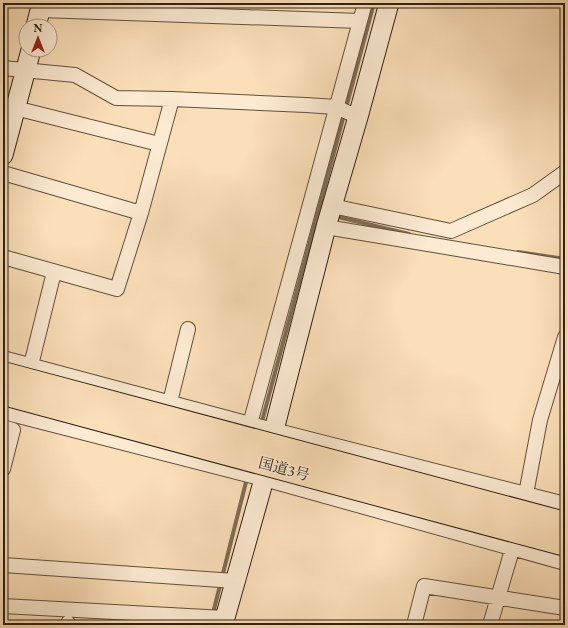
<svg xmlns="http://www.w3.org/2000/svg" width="568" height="628" viewBox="0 0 568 628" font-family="'EB Garamond','Noto Serif JP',serif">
  <rect width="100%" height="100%" fill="#fbdfb9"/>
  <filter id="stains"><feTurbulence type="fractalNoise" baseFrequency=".005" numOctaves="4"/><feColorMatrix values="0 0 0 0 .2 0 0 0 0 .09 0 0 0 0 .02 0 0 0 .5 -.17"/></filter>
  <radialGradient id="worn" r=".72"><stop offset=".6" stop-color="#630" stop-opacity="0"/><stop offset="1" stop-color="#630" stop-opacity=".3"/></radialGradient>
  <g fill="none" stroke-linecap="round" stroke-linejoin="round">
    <path stroke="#806c55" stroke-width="4" d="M334 216 409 234
      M518 252 565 259
      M261 425 374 3
      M210 625 247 478"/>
    <g stroke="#62503c" stroke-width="16">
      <path id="street" d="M40 10 360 21
        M3 68 75 75 116 98 172 99 306 105 336 107 358 117
        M15 108 159 144
        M3 173 141 213 172 99
        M332 206 451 231 533 195 565 172
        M326 227 565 267
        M3 257 117 289 141 213
        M3 358 250 424 565 504
        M31 365 54 272
        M170 402 188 329
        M3 412 264 479 565 563
        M250 424 365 3
        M3 427 13 430 3 469
        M526 494 540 420 565 337
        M3 565 235 581
        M3 606 225 618
        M67 625 68 623
        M414 625 424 586 565 608
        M490 625 512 550"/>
    </g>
    <g stroke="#2f2113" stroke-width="21">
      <path id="secondary" d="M36 26 42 3
        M3 155 31 50
        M274 430 326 227 358 117 389 3
        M223 625 264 479"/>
    </g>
    <use href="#street" stroke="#fcead2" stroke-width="14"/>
    <use href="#secondary" stroke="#fcead2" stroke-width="19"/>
    <g stroke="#2f2113" stroke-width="24" stroke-linecap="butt">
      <path id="highway-bridge" d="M3 373 565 523
        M3 394 565 545"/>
    </g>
    <use href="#highway-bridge" stroke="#fbdfb9" stroke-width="22"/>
  </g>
  <g text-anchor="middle" stroke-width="3" stroke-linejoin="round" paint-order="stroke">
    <g font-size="15" fill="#2f2113" stroke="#fcead2">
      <text transform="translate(284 469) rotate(15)" y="5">国道3号</text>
    </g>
  </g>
  <rect width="568" height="628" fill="none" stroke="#fbdfb9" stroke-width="16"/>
  <rect x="4" y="4" width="560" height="620" fill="none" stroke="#2f2113" stroke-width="2"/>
  <rect x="8" y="8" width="552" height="612" fill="none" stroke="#2f2113"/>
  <g transform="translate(38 38)"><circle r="19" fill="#fcead2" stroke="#aa9a86"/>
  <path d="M0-3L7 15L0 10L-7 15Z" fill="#8f2418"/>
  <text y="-6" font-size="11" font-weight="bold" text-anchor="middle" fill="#2f2113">N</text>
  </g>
  <rect width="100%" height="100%" filter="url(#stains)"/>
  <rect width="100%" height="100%" fill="url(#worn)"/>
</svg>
